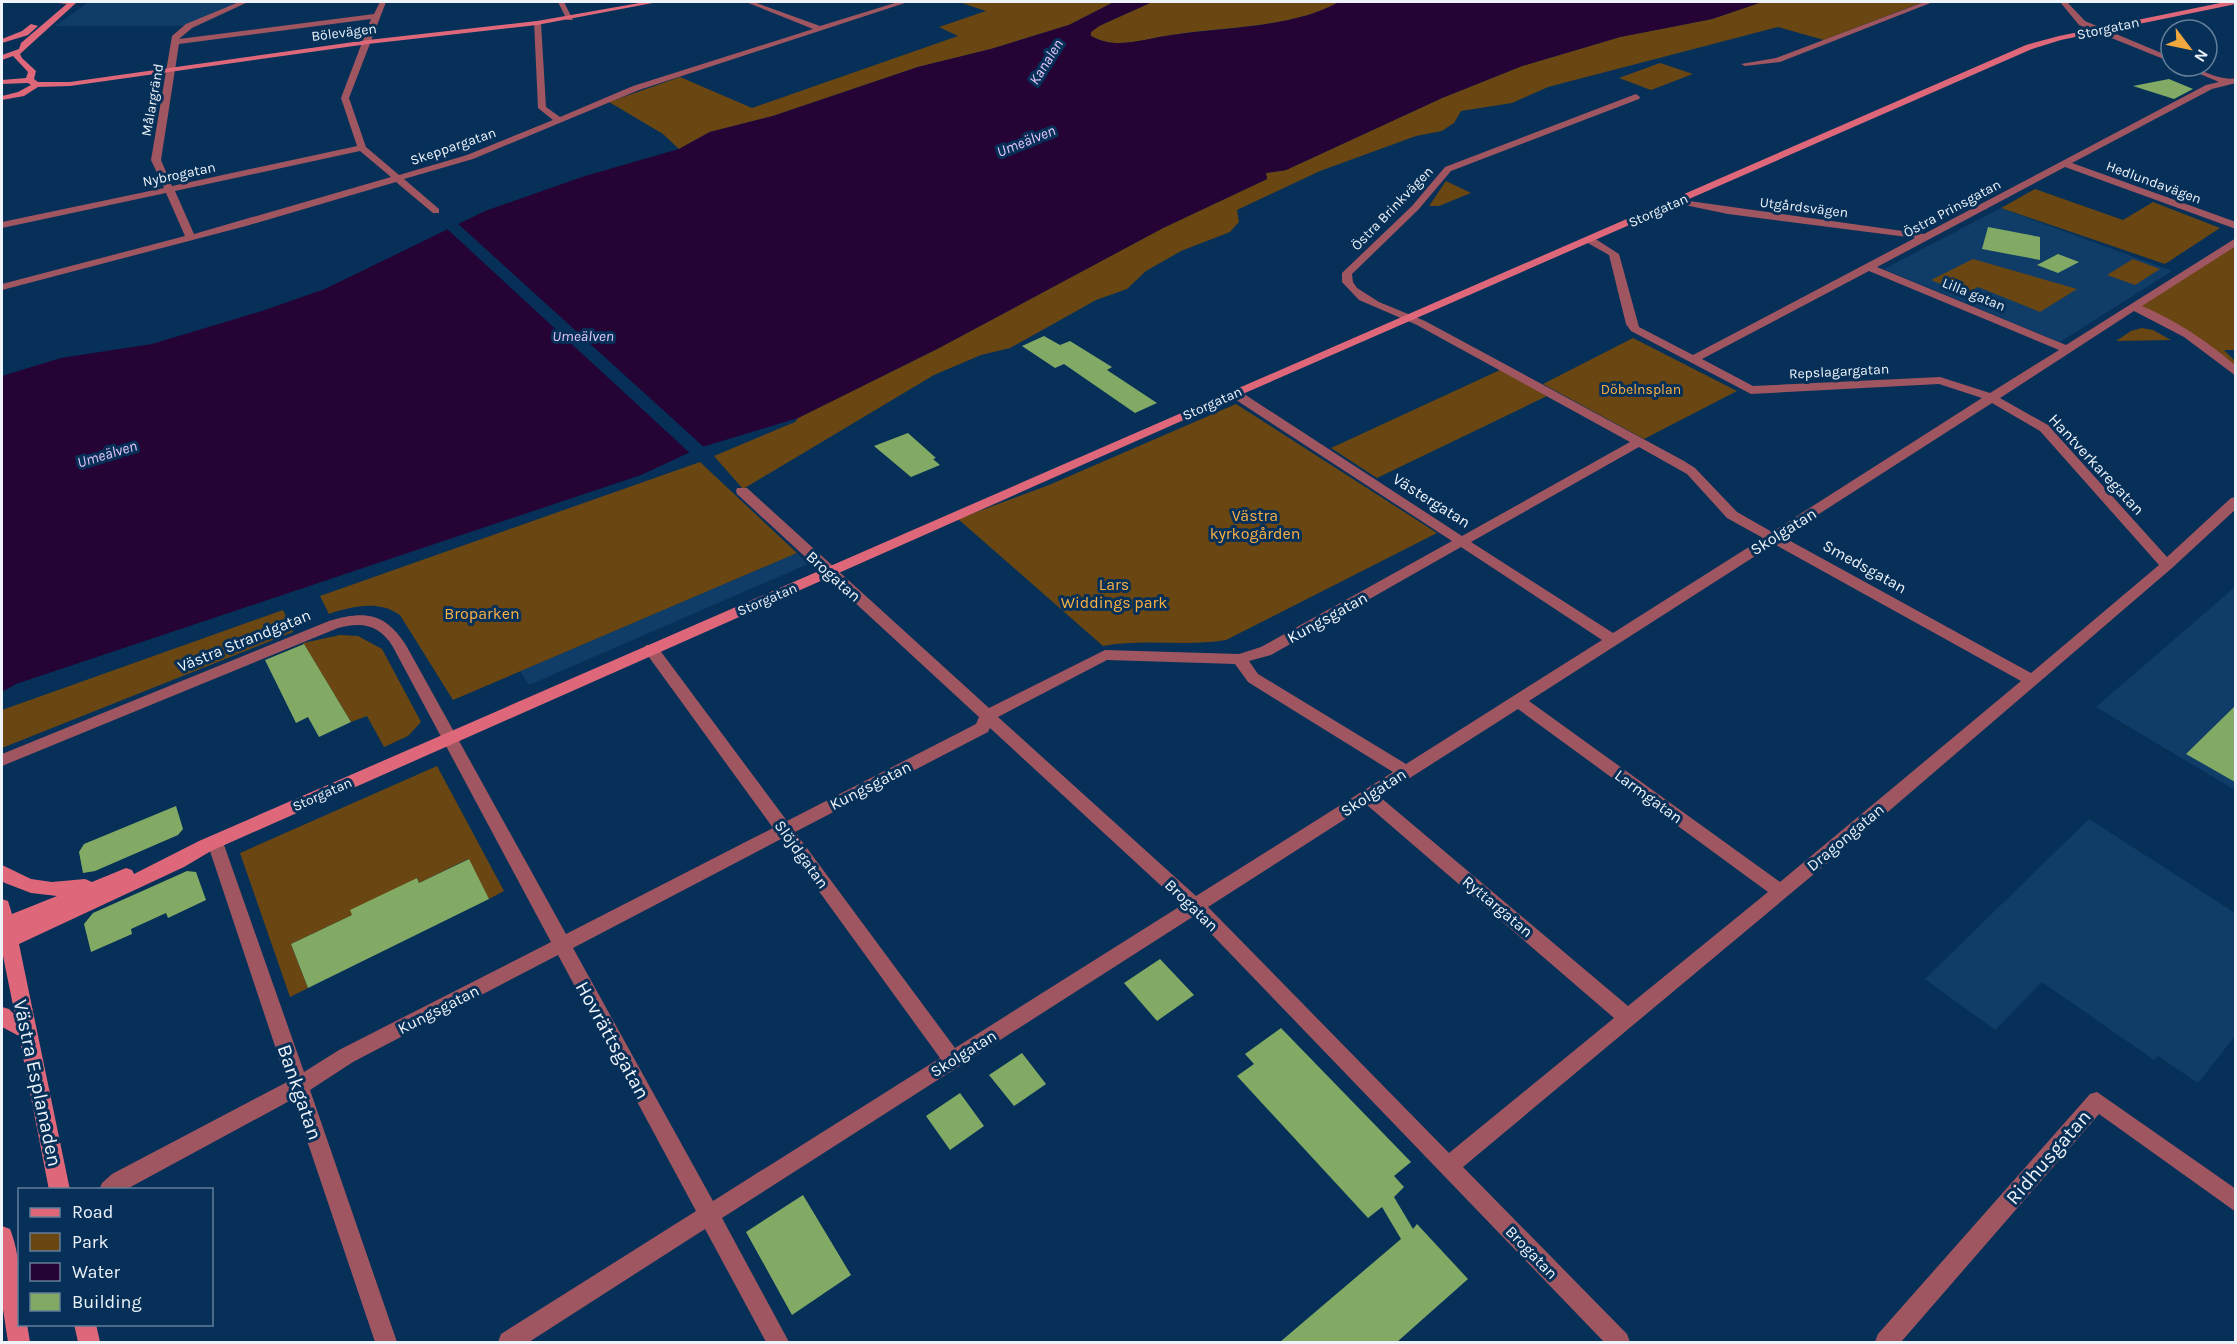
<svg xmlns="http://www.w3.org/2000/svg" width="2237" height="1344" viewBox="0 0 2237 1344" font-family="Karla,sans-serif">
  <rect width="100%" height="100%" fill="#063058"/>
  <path fill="#0f3d68" d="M89 2H244L189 26H55Z
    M2001 208 2172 271 2060 342 1884 269Z
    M797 553 808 564 529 685 520 671Z
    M2235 587V790L2096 707Z
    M2089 819 2235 913V1036L2198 1083 2158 1056 2154 1060 2042 982 1995 1030 1925 979Z"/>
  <path fill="#694612" d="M959 2H1114L1069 25 991 49 918 67 773 116 710 132 679 149 663 134 609 102 680 77 752 108 958 36 939 27 986 11Z
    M1152 2H1339C1293 28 1224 27 1172 35 1146 38 1117 51 1091 36V32L1099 26Z
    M1762 2H1923L1824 40 1778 27 1548 87 1512 103 1461 111 1454 123 1442 131 1416 136 1320 171 1237 210 1239 222 1230 232 1181 251 1146 271 1127 289 1096 300 1010 348 981 355 934 375 743 489 714 456 795 422 798 418 937 349 1163 228 1267 179 1266 173 1286 170 1442 98 1522 66 1620 37 1712 19Z
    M1660 63 1693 74 1651 90 1619 78Z
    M1446 181 1471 193 1439 206H1429Z
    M2035 189 2123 220 2153 202 2220 228 2165 264 2001 208Z
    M2235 241V350H2224L2235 361V373L2210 349 2134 307Z
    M1973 259 2077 289 2040 312 1978 287 1965 294 1931 280Z
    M2133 259 2160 269 2135 285 2107 275Z
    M2142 328 2153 330 2171 340 2116 341 2131 331Z
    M1633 338 1737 391 1644 439 1543 384Z
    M1500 370 1547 396 1377 478 1331 448Z
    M1236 404 1437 533 1226 640C1185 647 1144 638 1103 646L958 519 1049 485Z
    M700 462 797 553 453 700 400 615C379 600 352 606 329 614L320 596Z
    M283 610 293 632 2 748V710Z
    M340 635 358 636 382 649 421 722 408 736 384 747 367 716 351 722 303 643Z
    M437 766 504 891 489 899 468 859 419 883 417 878 352 915 291 944 308 988 290 997 240 853Z"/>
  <path fill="#250335" d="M1114 2H1152L1099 26 1091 32V36C1116 51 1146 38 1172 35 1225 27 1293 28 1339 2H1762L1712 19 1620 37 1522 66 1442 98 1286 170 1266 173 1267 179 1163 228 937 349 798 418 699 448 641 475 16 684 2 692V376L61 358 152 344 262 311 325 289 485 211 585 176 679 149 710 132 773 116 918 67 991 49 1069 25Z"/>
  <path fill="#063058" d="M456 222 706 449 692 455 445 227Z"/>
  <path fill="#83aa64" d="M2169 79 2193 89 2174 99 2133 86Z
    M1988 227 2040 237V260L1982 249Z
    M2058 254 2079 262 2058 273 2037 265Z
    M1044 336 1060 345 1070 341 1112 367 1107 370 1157 403 1135 413 1064 364 1055 368 1022 346Z
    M908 433 936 458 933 459 940 465 911 477 874 446Z
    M304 644 351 722 319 737 308 717 296 723 265 660Z
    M2235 706V782L2186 754Z
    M176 806 183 829 178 835 95 871 83 873 79 852 84 844Z
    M469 859 489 899 308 988 291 944 352 915 350 910 417 878 419 883Z
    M187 871 196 872 206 900 168 918 166 913 131 929 132 934 91 952 84 924 93 913Z
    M1160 959 1194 995 1157 1021 1124 983Z
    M1281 1028 1411 1162 1394 1176 1404 1187 1394 1197 1413 1229 1417 1224 1468 1279 1397 1342H1280L1401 1239 1382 1207 1368 1218 1237 1076 1254 1064 1245 1054Z
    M1022 1053 1046 1084 1014 1106 989 1075Z
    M960 1093 984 1126 950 1150 926 1116Z
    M803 1195 851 1275 792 1315 746 1232Z"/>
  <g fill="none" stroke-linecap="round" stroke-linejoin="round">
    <path fill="#a05660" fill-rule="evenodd" d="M51 2H75L76 3 72 5Z
      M239 2H248L192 28 179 39 374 14 380 2H386L349 98 366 147 399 175 467 155 553 120 538 108 534 21 541 23 546 107 560 117 633 86 813 29 746 2H754L820 26 898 2H908L639 90 473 159 404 179 439 209V213H433L396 182 246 226 2 290V284L185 236 166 193 2 228V222L164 188 151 160 172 36 186 24ZM371 19 341 98 357 146 172 186 161 160 179 44ZM360 151 391 177 194 234 175 191Z
      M558 2H564L573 20H567Z
      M1924 2H1933L1780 62 1745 66 1741 64 1776 58Z
      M2060 2H2067L2085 21 2171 57V62L2079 25Z
      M2181 66C2199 66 2218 82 2236 78V83L2212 89 2072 163 2236 222V229L2065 167 1877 267 2066 345 2236 238V246L2142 306C2177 321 2207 341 2236 366V376L2184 337 2134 311 2000 398 2048 425 2167 557 2231 498 2236 497V509L2172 568 1868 829 1463 1167 1627 1334 1630 1342H1604L1194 916 722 1218 789 1342H766L705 1229 529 1342H498L501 1334 696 1211 558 955 353 1062 310 1090 397 1342H375L293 1099 125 1190H99L102 1183 112 1174 287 1082 207 842 209 837 215 835 221 837 223 842 304 1072 339 1050 551 942 393 647C379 624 362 622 338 628L2 766V754L329 621C366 610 386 613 407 647L566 934 773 828 646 653 644 649 646 645H656L787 821 976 724 979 717 737 494 736 491 737 488H747L989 708 1105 650 1239 654 1261 647 1452 541 1230 396V390H1238L1462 536 1630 442 1417 325 1359 300 1342 282V273L1412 206 1445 167 1636 94 1640 97 1639 99 1451 171 1418 210 1352 274 1353 282 1357 288 1379 302 1425 321 1684 461 1695 468 1737 512 1772 532 1982 398 1939 384 1751 394 1631 331 1626 324 1609 255 1586 242V238H1594L1619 254 1639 327 1693 355 1915 238 1728 214 1675 203V199L1924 234 2206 85 2219 82ZM1869 271 2059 350 1990 393 1940 377 1753 386 1702 359ZM1992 403 2040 431 2159 565 2031 673 1783 537ZM1639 447 1687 474 1727 518 1763 538 1613 633 1471 542ZM1774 544 2021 681 1780 882 1529 701ZM1461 547 1602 640 1406 764 1258 674 1249 661 1271 655ZM1107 660 1235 664 1248 682 1393 772 1196 896 998 717ZM1518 709 1768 892 1628 1006 1380 797ZM990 728 1182 905 955 1048 795 832 988 732ZM1367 805 1614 1018 1449 1153 1208 907ZM781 839 940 1058 713 1201 573 948Z
      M2097 1092 2236 1189V1212L2099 1114 1901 1342H1875L1878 1334 2090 1094Z"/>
    <path fill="#de687a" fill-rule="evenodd" d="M69 2 76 3 20 54 22 58 36 71 34 79 38 82H70L368 40 537 21 645 2H658L537 25 368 44 70 86 38 87 24 96 2 100V96L18 92 31 85 28 83 2 84V80L26 78 28 72 13 56 2 60V55L19 49 21 43Z
      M2225 2H2236V4L2061 40 2032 49 1238 396 211 851 184 867 19 944 70 1190H49L19 1036 2 1027V1007L9 1009 15 1015 2 951V899L8 901 12 914 57 896 31 893 5 883 2 881V865L31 879 52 882 85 879 92 882 126 868 132 870 134 874 199 841 2026 45 2059 36Z
      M31 24 38 26 28 35 2 43V39L22 31Z
      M2 1226 10 1229C22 1259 20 1293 20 1324H27L30 1342H8L2 1303Z
      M74 1324H96L100 1342H78Z"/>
  </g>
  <g text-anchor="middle" stroke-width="6" stroke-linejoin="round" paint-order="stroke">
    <g font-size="14" fill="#eef3fa" stroke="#063058">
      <text transform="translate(2108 28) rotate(-12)" y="5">Storgatan</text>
      <text transform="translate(344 32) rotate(-7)" y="5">Bölevägen</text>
      <text transform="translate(152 100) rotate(-80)" y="5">Målargränd</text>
      <text transform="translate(453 146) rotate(-19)" y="5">Skeppargatan</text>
      <text transform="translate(179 174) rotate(-12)" y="5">Nybrogatan</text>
      <text transform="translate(2154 182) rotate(20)" y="5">Hedlundavägen</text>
      <text transform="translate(1804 207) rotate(7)" y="5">Utgårdsvägen</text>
      <text transform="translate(1392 208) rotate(-46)" y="5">Östra Brinkvägen</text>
      <text transform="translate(1952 208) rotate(-28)" y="5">Östra Prinsgatan</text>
      <text transform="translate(1658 210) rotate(-24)" y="5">Storgatan</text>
      <text transform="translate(1974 294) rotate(22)" y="5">Lilla gatan</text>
      <text transform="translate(1839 371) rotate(-3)" y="5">Repslagargatan</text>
      <text transform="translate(1212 403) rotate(-24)" y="5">Storgatan</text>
      <text transform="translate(767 599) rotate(-23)" y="5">Storgatan</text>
      <text transform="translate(322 794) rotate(-24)" y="5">Storgatan</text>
    </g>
    <g font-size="14" fill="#feb143" stroke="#063058">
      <text x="1641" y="394">Döbelnsplan</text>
    </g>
    <g font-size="15" font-style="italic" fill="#e7c8fa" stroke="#063058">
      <text transform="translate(1046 62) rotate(-58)" y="5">Kanalen</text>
      <text transform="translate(1026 141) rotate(-22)" y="5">Umeälven</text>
      <text x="583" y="341">Umeälven</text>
      <text transform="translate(107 454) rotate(-17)" y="5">Umeälven</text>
    </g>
    <g font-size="16" fill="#eef3fa" stroke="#063058">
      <text transform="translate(2097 464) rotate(47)" y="6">Hantverkaregatan</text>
      <text transform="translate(1432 500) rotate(32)" y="6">Västergatan</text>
      <text transform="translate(1783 531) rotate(-32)" y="6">Skolgatan</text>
      <text transform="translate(1865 566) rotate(29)" y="6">Smedsgatan</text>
      <text transform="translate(834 576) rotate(42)" y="6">Brogatan</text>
      <text transform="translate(1327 617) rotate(-29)" y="6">Kungsgatan</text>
      <text transform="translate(244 640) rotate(-22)" y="6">Västra Strandgatan</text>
      <text transform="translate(870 785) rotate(-27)" y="6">Kungsgatan</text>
      <text transform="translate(1373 792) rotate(-33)" y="6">Skolgatan</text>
      <text transform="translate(1649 796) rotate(36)" y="6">Larmgatan</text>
      <text transform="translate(1845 837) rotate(-40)" y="6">Dragongatan</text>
      <text transform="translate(802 854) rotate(54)" y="6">Slöjdgatan</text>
      <text transform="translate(1192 905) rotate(44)" y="6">Brogatan</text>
      <text transform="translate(1498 906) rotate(40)" y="6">Ryttargatan</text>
      <text transform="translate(438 1009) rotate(-27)" y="6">Kungsgatan</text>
      <text transform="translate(963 1053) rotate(-32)" y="6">Skolgatan</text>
      <text transform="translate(1532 1252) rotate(46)" y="6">Brogatan</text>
    </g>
    <g font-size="16" fill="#feb143" stroke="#063058">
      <text x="1255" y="521">Västra<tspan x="1255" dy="18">kyrkogården</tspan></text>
      <text x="1114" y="590">Lars<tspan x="1114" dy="18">Widdings park</tspan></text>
      <text x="482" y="619">Broparken</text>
    </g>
    <g font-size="20" fill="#eef3fa" stroke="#063058">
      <text transform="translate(613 1040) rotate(61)" y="7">Hovrättsgatan</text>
      <text transform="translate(38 1083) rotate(78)" y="7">Västra Esplanaden</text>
      <text transform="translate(300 1092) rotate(71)" y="7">Bankgatan</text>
      <text transform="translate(2048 1157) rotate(-49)" y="7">Ridhusgatan</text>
    </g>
  </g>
  <rect width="2237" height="1344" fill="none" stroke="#eef3fa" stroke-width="6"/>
  <rect x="18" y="1188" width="195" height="138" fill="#063058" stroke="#637e99" stroke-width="1.5"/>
  <rect x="30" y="1208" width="30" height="9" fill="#de687a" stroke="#637e99" stroke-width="1.5"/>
  <text x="72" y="1218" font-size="18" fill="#eef3fa">Road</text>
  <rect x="30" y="1233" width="30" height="18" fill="#694612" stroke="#637e99" stroke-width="1.5"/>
  <text x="72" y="1248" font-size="18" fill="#eef3fa">Park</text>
  <rect x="30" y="1263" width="30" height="18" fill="#250335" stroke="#637e99" stroke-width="1.5"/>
  <text x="72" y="1278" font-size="18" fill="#eef3fa">Water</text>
  <rect x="30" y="1293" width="30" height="18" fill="#83aa64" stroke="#637e99" stroke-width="1.5"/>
  <text x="72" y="1308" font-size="18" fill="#eef3fa">Building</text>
  <g transform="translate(2189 48) rotate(122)"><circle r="28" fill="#063058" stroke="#637e99" stroke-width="1.5"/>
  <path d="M0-4.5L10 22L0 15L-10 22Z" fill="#efa73e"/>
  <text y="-9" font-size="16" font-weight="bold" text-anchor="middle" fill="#eef3fa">N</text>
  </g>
</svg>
